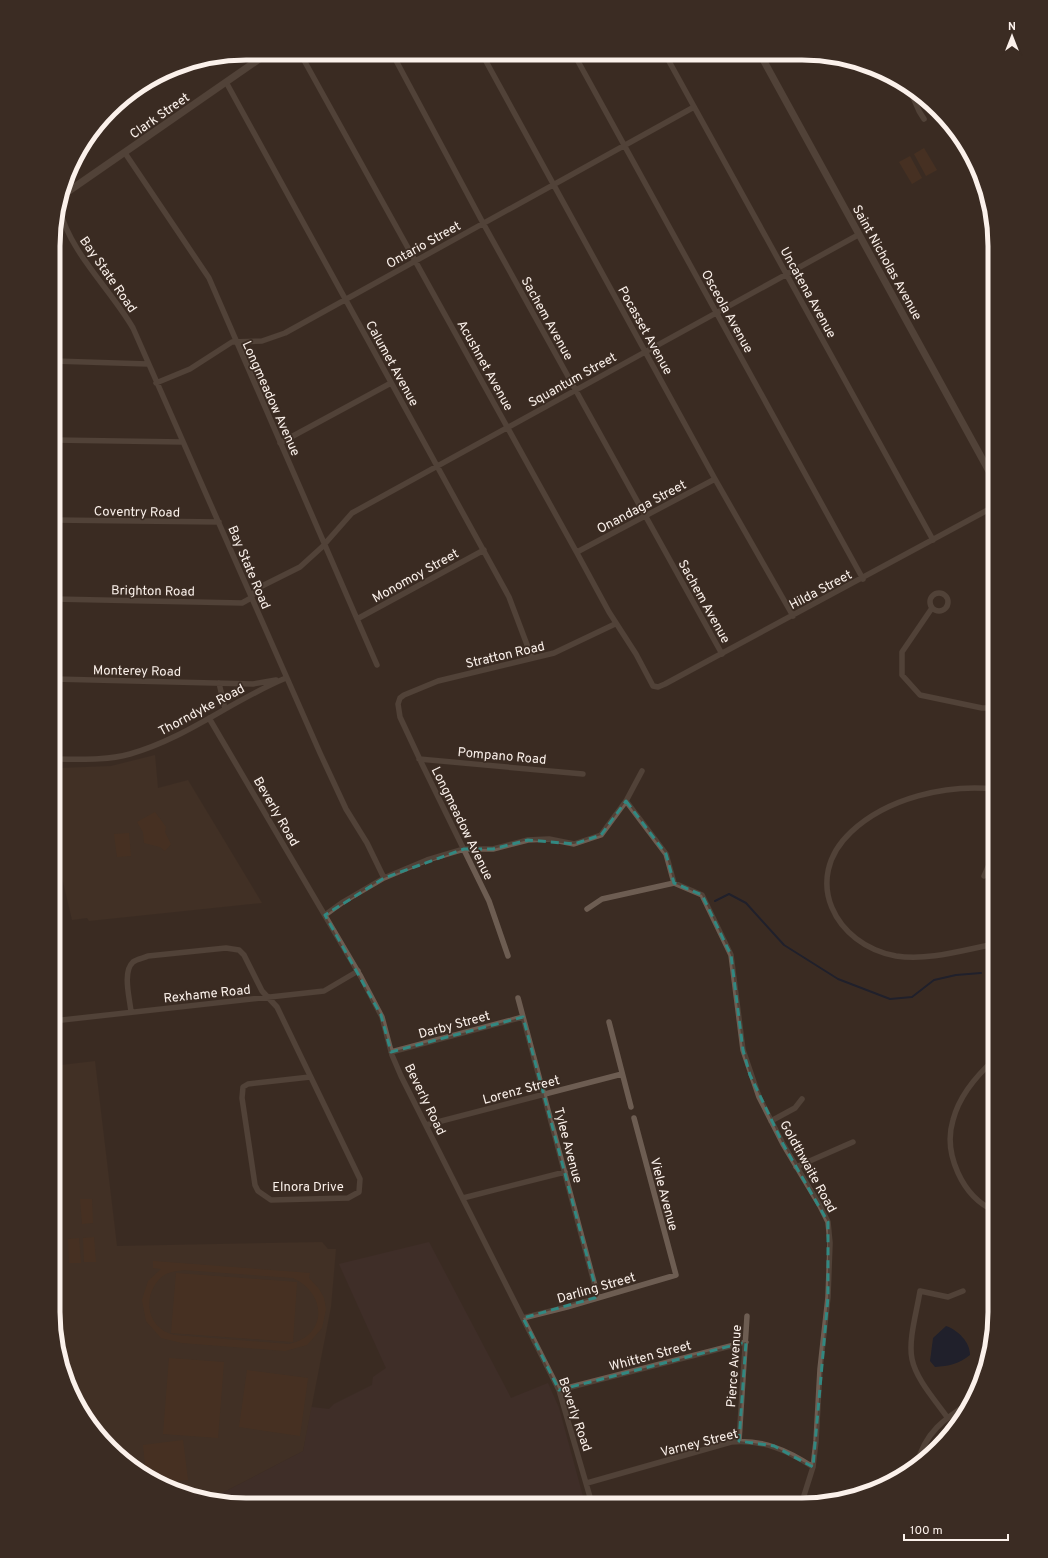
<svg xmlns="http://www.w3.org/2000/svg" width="1048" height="1558" viewBox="0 0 1048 1558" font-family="Overpass,sans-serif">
  <rect width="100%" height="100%" fill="#3b2c23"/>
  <path fill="#463130" d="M429 1242 511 1398 548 1383 559 1408 585 1504 221 1503 205 1499 226 1491 303 1451 311 1407 329 1409 334 1404 372 1385 373 1377 386 1368 339 1264Z"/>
  <path fill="#493528" d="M155 755 158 788 188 780 262 903 89 921 87 918 72 920 58 861 54 863V859L59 857 60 768 111 766Z
    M95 1061 117 1246 322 1242 328 1249H336L331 1307 303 1451 226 1491 205 1499 172 1490 129 1465 93 1430 68 1386 53 1312V1066Z"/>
  <path fill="#553622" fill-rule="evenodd" d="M924 148 937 170 926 176 914 154Z
    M910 156 922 178 912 184 899 162Z
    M155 812 166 827 165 832 171 844 165 851 160 847 144 843 143 832 137 822Z
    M129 833 131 856 117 857 114 834Z
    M80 1199H92L93 1223 82 1224Z
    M94 1237 96 1262H84L83 1238Z
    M79 1238 81 1263H69L68 1239Z
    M153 1261 310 1273 309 1278 319 1289 324 1298 326 1309 322 1328 307 1345 285 1351 182 1343 161 1338 146 1321 142 1300 148 1281 161 1269 153 1268ZM184 1270 293 1278C327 1293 328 1336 289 1344L174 1335C169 1333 164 1332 160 1328 143 1314 147 1285 166 1274 172 1271 178 1271 184 1270Z
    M176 1273 297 1282 293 1342 171 1333Z
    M169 1358 224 1362 218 1438 163 1434Z
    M247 1370 308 1378 300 1436 239 1427Z
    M183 1440 188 1480 160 1483 146 1475 143 1445Z"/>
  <path fill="#001235" d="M946 1326C958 1330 970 1342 970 1355 959 1364 949 1366 935 1367L930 1361 933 1338Z"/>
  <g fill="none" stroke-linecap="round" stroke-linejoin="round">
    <path stroke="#001235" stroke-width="2" d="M715 901 729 894 746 903 784 945 838 979 890 999 912 997 934 980 956 975 981 973"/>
    <path stroke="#6d5d52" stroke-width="5.5" d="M255 53 258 59
      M300 53 577 553 609 612 636 654 653 686 658 687 665 684 995 506
      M392 53 483 223 722 654
      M482 54 715 479 793 616
      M574 54 863 579
      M665 54 933 540
      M226 82 509 597 532 658
      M908 86 919 111 924 119
      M125 153 209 278 377 665
      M59 208C71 254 109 287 133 328L320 753 346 809 367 843 384 878 343 902 325 915
      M54 361 148 364
      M156 383 190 369 232 342 262 341 285 333 694 107
      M54 440 183 442
      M280 443 391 383
      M54 520 219 522
      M577 552 715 479
      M930 602a9 9 0 1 1 18 0a9 9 0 1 1-18 0Z
      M54 599 242 603 251 598 256 589 300 567 322 547 352 513 858 235
      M932 608 902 652V675L920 695 982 708H995
      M357 619 484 550
      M54 679 253 684 276 680
      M219 683 225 709
      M209 718 361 977 382 1017 392 1055 401 1076 559 1390 592 1504
      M54 759C79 759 105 761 130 754 187 738 232 700 286 678
      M419 759 583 774
      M626 801 666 854 674 883 702 895 731 955 743 1050 759 1097 783 1144 820 1206 828 1222 830 1243 828 1297 820 1369 816 1441 813 1467 801 1505
      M984 876 995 851
      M384 878 427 860 464 849H493L528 840 549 839 574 844 601 835 626 801 642 771
      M587 909 602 899 674 883
      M995 944C963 950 929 961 896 956 835 945 801 879 851 832 887 798 946 784 995 789
      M508 956 489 901 422 764 400 717 398 704 400 698 404 695 438 681 554 653 615 624
      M518 998 598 1297
      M131 1012C130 999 122 972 133 962 137 959 144 958 148 956L226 948 239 950 244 955 262 991 277 1007 360 1179 359 1192 348 1198 271 1200 258 1191 255 1185 242 1098 243 1087 248 1084 310 1077
      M53 1021 324 991 358 971
      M609 1022 631 1107
      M391 1052 523 1017
      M771 1121 795 1108 802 1099
      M426 1125 622 1074
      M796 1167 853 1142
      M463 1198 565 1172
      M995 1211C962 1197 943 1153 953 1120 959 1097 977 1075 995 1059
      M523 1318 567 1307 676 1275 634 1118
      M559 1390 746 1342
      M947 1417C935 1400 916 1379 912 1359 908 1340 917 1311 920 1291L948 1297 963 1291
      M739 1441 747 1316
      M917 1465C924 1433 945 1418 971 1402
      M587 1483 731 1442C762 1439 787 1450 813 1467"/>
    <path stroke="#6d5d52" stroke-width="7" d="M760 54 995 482
      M63 195 268 53"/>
  </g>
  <path d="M0 0H1048V1558H0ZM626 801 666 854 674 883 702 895 731 955 743 1050 750 1075 783 1144 828 1222V1297L813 1467 774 1446 739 1441 746 1342 559 1390 523 1318 598 1297 523 1017 391 1052 381 1015 325 915 384 878 464 849H493L528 840 574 844 601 835Z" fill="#3b2c23" fill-opacity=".55" fill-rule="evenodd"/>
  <path fill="none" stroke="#328881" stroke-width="3" stroke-dasharray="8 5" stroke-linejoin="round" d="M626 801 666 854 674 883 702 895 731 955 743 1050 750 1075 783 1144 828 1222V1297L813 1467 774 1446 739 1441 746 1342 559 1390 523 1318 598 1297 523 1017 391 1052 381 1015 325 915 384 878 464 849H493L528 840 574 844 601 835Z"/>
  <g text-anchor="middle" stroke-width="3.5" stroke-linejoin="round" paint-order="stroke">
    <g font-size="13" fill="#fbf1eb" stroke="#3b2c23">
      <text transform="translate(159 115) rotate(-35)" y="5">Clark Street</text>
      <text transform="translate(423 244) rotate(-29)" y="5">Ontario Street</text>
      <text transform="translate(888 262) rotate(61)" y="5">Saint Nicholas Avenue</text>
      <text transform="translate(109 274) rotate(55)" y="5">Bay State Road</text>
      <text transform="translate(809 292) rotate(61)" y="5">Uncatena Avenue</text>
      <text transform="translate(728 311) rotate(61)" y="5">Osceola Avenue</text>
      <text transform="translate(548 318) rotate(61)" y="5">Sachem Avenue</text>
      <text transform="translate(646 330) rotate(61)" y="5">Pocasset Avenue</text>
      <text transform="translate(393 363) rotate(61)" y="5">Calumet Avenue</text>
      <text transform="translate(486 365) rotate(61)" y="5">Acushnet Avenue</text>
      <text transform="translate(572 379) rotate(-29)" y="5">Squantum Street</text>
      <text transform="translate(272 398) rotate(66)" y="5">Longmeadow Avenue</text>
      <text transform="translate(641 506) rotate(-28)" y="5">Onandaga Street</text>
      <text transform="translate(137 511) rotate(1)" y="5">Coventry Road</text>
      <text transform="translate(250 567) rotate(67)" y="5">Bay State Road</text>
      <text transform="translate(415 575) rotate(-29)" y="5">Monomoy Street</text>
      <text transform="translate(820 589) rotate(-28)" y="5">Hilda Street</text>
      <text transform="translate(153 590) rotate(1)" y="5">Brighton Road</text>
      <text transform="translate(705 601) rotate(61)" y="5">Sachem Avenue</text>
      <text transform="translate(505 654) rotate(-13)" y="5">Stratton Road</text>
      <text transform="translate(137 670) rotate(1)" y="5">Monterey Road</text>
      <text transform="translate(201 709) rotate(-28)" y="5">Thorndyke Road</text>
      <text transform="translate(502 755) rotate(5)" y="5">Pompano Road</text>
      <text transform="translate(277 811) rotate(60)" y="5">Beverly Road</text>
      <text transform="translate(463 823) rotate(64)" y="5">Longmeadow Avenue</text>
      <text transform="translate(207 993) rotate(-6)" y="5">Rexhame Road</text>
      <text transform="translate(454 1024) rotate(-15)" y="5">Darby Street</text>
      <text transform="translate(521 1089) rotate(-15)" y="5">Lorenz Street</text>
      <text transform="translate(426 1099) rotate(64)" y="5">Beverly Road</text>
      <text transform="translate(569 1145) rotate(75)" y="5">Tylee Avenue</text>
      <text transform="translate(809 1166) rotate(61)" y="5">Goldthwaite Road</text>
      <text x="308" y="1191">Elnora Drive</text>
      <text transform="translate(665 1194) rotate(75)" y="5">Viele Avenue</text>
      <text transform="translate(596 1287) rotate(-16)" y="5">Darling Street</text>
      <text transform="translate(650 1355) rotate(-15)" y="5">Whitten Street</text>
      <text transform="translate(733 1366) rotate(-86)" y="5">Pierce Avenue</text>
      <text transform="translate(576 1414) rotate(71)" y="5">Beverly Road</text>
      <text transform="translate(699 1442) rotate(-14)" y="5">Varney Street</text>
    </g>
  </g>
  <path d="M0 0H1048V1558H0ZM246 60H802A186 186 0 0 1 988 246V1312A186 186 0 0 1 802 1498H246A186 186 0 0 1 60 1312V246A186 186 0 0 1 246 60Z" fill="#3b2c23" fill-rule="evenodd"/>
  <path fill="none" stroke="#fbf1eb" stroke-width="5" d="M246 60H802A186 186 0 0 1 988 246V1312A186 186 0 0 1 802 1498H246A186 186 0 0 1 60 1312V246A186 186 0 0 1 246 60Z"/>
  <g transform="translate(1012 36)" stroke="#3b2c23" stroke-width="3" paint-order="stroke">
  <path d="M0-3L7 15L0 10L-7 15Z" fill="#fbf1eb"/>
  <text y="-6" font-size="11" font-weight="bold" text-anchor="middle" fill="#fbf1eb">N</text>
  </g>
  <path d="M904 1534v6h104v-6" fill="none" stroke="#fbf1eb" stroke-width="2"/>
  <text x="910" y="1534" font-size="12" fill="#fbf1eb" stroke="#3b2c23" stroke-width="3" paint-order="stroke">100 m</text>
</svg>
